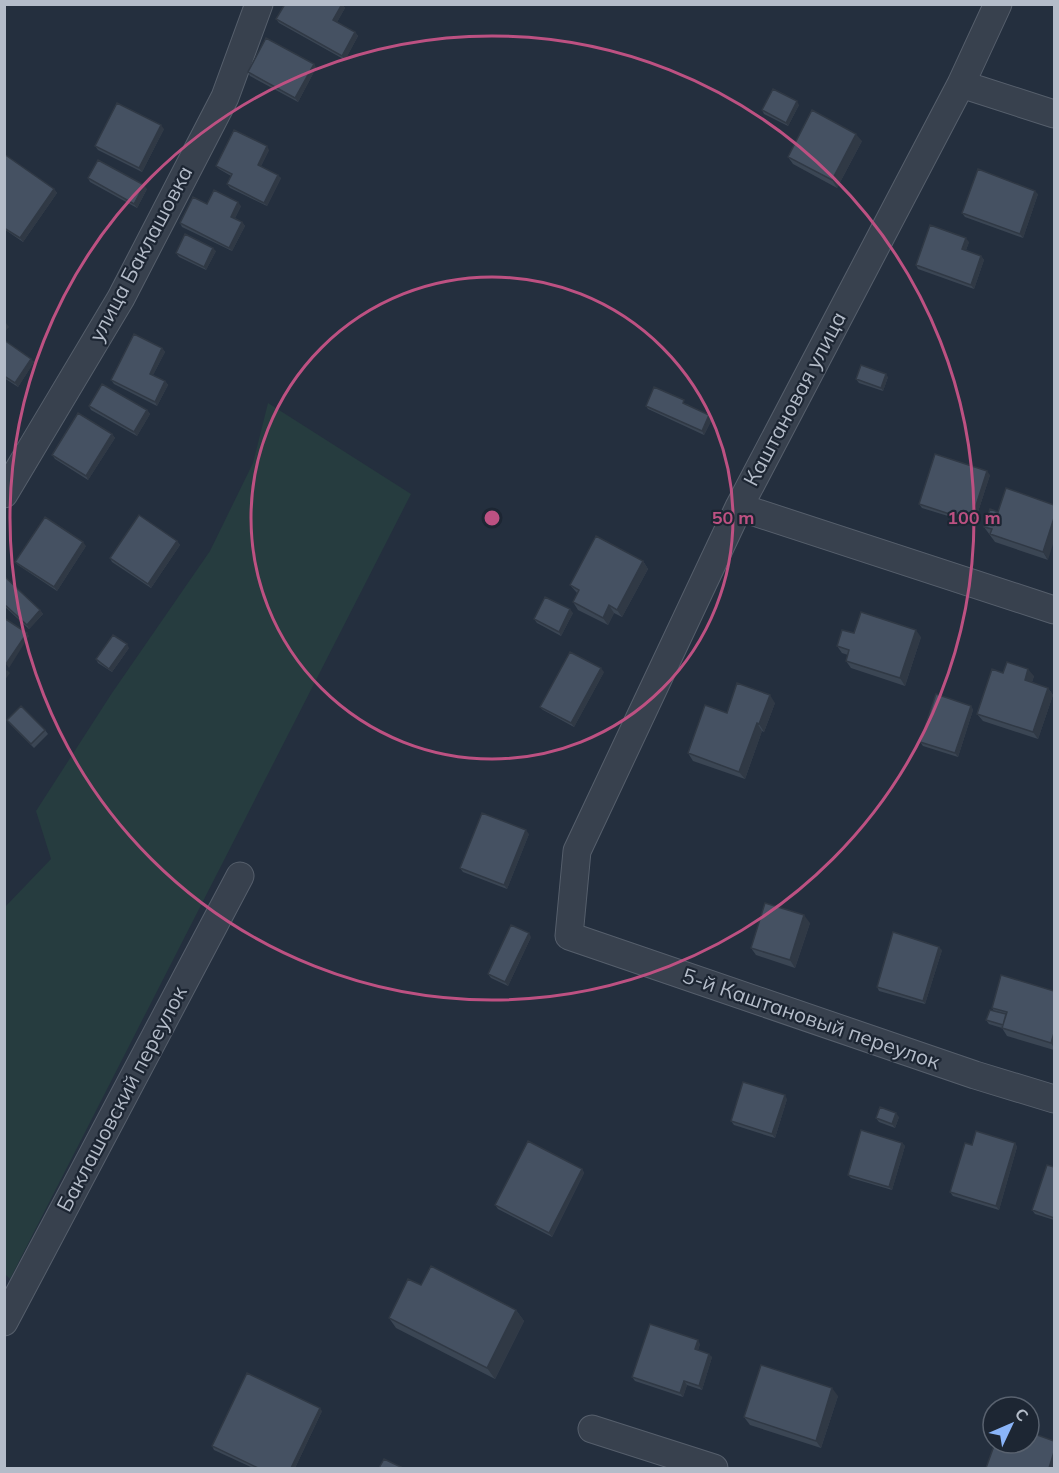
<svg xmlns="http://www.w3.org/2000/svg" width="1059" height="1473" viewBox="0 0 1059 1473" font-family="Mulish,sans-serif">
  <rect width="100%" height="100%" fill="#242f3e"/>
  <path fill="#263c3f" d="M268 403 411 494 10 1279 4 1273 5 907 51 859 36 811 112 693 210 551 253 463Z"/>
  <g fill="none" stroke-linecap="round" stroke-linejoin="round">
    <g stroke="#565f6c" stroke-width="29">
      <path id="street" d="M998 4 961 84 739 507 577 851 569 936 975 1075 1054 1099
        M961 84 1054 114
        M4 494 121 298 225 97 259 4
        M739 507 1054 610
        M4 1322 240 876
        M592 1429 714 1468"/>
    </g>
    <use href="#street" stroke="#38414e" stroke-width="27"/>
  </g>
  <path fill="#3b4654" d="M285 4H342L345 8 337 22 355 32 358 36 345 60 279 23 276 19Z
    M314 64 316 68 298 102 250 76 248 72Z
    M799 105 788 126 764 114 762 110Z
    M164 129 142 172 98 150 95 146Z
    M862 141 837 188 793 164 788 157Z
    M269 150 261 166 281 178 267 206 230 188 227 184 231 176 219 169 216 166Z
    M4 154 54 189 57 193 23 242 4 229Z
    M88 178 147 189 137 208 90 182Z
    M1038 194 1023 238 965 217 962 213Z
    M207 204 241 206 235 218 242 222 245 226 232 251 182 227 180 223Z
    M969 242 966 250 981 256 984 260 974 289 918 269 916 265Z
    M216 251 206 270 179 257 176 253Z
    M4 340 34 362 18 387 4 378Z
    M162 348 165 352 153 375 165 381 168 385 157 406 114 384 111 380Z
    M888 377 883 391 859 383 856 379Z
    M687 404 712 419 704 435 648 409 646 406Z
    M89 406 147 410 150 414 137 436 91 410Z
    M112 434 115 438 88 480 55 459 52 455Z
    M990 475 974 524 922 508 919 504Z
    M1006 488 1048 560 995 542 984 527 998 512Z
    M177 541 180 545 151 588 112 562 110 558Z
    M86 546 57 591 18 565 15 562Z
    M643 561 648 569 622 617 614 613 608 625 578 610 573 602 577 593 570 585Z
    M4 576 40 610 43 614 29 629 4 606Z
    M573 613 561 636 537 623 534 619Z
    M854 633 921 637 905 686 851 668 846 661 848 655 842 653 837 646Z
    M129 648 112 672 98 663 96 659Z
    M604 672 574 727 543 710 540 707Z
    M1003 673 1034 676 1032 682 1048 688 1053 695 1038 739 983 721 977 714Z
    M775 703 764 732 762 731 745 779 693 761 688 753 727 713Z
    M971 706 973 710 958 757 923 746 920 742Z
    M7 720 45 730 48 734 34 748 10 724Z
    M529 834 507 889 463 872 460 868Z
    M810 923 795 968 756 955 751 948Z
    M531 937 508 986 491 978 488 974Z
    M942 950 925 1004 879 991 877 987Z
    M1054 991V1050L1007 1036 1002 1028 989 1024 986 1020 994 1011 992 1008Z
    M787 1099 775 1138 734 1125 731 1121Z
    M899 1117 895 1128 879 1122 876 1118Z
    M902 1143 905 1146 892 1190 851 1178 848 1175Z
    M1015 1143 1017 1147 999 1210 953 1196 950 1192 972 1145Z
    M1054 1167V1220L1035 1214 1032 1210Z
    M582 1169 584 1173 552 1237 498 1209 495 1205Z
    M421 1285 516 1310 524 1321 495 1379 396 1328 389 1318Z
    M700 1344 698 1350 712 1357 702 1390 687 1385 683 1397 635 1381 632 1377Z
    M838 1396 821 1448 750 1425 744 1417Z
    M322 1411 295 1468H253L214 1450 212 1446Z"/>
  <path fill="#303945" d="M342 4 345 8 336 24 333 20Z
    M355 32 358 36 345 60 342 56Z
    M314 64 316 68 298 102 295 98Z
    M797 101 799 105 788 126 786 123Z
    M161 125 164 129 142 172 139 168Z
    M856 134 862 141 837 188 832 180Z
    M267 146 269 150 260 168 258 165Z
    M278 175 281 178 267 206 264 203Z
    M144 185 147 189 137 208 134 204Z
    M54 189 57 193 23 242 20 238Z
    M1035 191 1038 194 1023 238 1020 234Z
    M238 202 241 206 234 220 231 217Z
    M242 222 245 226 232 251 229 248Z
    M966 238 969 242 965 253 962 249Z
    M213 248 216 251 206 270 204 267Z
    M981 256 984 260 974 289 971 285Z
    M6 323 9 327 4 333V326Z
    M162 348 165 352 152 377 150 374Z
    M31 359 34 362 18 387 15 383Z
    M886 374 888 377 883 391 881 388Z
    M165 381 168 385 157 406 155 402Z
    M147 410 150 414 137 436 134 432Z
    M709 415 712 419 704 435 702 431Z
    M112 434 115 438 88 480 86 476Z
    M987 471 990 475 974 524 971 521Z
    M1054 518V541L1048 560 1043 552Z
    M177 541 180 545 151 588 148 584Z
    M83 542 86 546 57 591 54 587Z
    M643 561 648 569 622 617 617 610Z
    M609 605 614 613 608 625 603 618Z
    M570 609 573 613 561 636 559 632Z
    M40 610 43 614 29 629 27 625Z
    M916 630 921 637 905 686 900 678Z
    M27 633 29 636 9 668 6 664Z
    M127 644 129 648 112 672 109 669Z
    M601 668 604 672 574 727 571 723Z
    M1028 669 1034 676 1030 688 1025 680Z
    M7 670 10 673 4 681V673Z
    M1048 688 1053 695 1038 739 1033 732Z
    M770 695 775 703 764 732 759 724Z
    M971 706 973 710 958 757 955 753Z
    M757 723 762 731 745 779 739 772Z
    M526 830 529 834 507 889 504 885Z
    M804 915 810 923 795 968 790 960Z
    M529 933 531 937 508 986 505 982Z
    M939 947 942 950 925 1004 923 1001Z
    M1054 1033V1048L1051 1043Z
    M785 1095 787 1099 775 1138 772 1134Z
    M896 1113 899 1117 895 1128 892 1124Z
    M902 1143 905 1146 892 1190 889 1187Z
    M1015 1143 1017 1147 999 1210 996 1206Z
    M582 1169 584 1173 552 1237 549 1233Z
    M516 1310 524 1321 495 1379 487 1368Z
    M698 1340 700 1344 697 1353 695 1349Z
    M709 1354 712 1357 702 1390 699 1386Z
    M684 1381 687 1385 683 1397 680 1393Z
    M832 1388 838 1396 821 1448 816 1441Z
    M320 1408 322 1411 295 1468H291Z
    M1054 1452V1464L1053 1468H1049Z"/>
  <path fill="#455162" stroke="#303945" stroke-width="1.5" d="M285 4H342L333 20 355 32 342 56 276 19Z
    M266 38 314 64 295 98 248 72Z
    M773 89 797 101 786 123 762 110Z
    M117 103 161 125 139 168 95 146Z
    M812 110 856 134 832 180 788 157Z
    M234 130 267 146 258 165 278 175 264 203 227 184 232 174 216 166Z
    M4 154 54 189 20 238 4 228Z
    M98 160 144 185 134 204 88 178Z
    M978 169 1035 191 1020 234 962 213Z
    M214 190 238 202 231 217 242 222 229 248 180 223 193 197 207 204Z
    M930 225 966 238 962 249 981 256 971 285 916 265Z
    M185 234 213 248 204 267 176 253Z
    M134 334 162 348 150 374 165 381 155 402 111 380Z
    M4 340 31 359 15 383 4 376Z
    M861 365 886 374 881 388 856 379Z
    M102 384 147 410 134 432 89 406Z
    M654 387 684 400 683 403 709 415 702 431 646 406Z
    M78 413 112 434 86 476 52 455Z
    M935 454 987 471 971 521 919 504Z
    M1006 488 1054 505V518L1043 552 990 534 992 529 984 527 990 509 998 512Z
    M139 515 177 541 148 584 110 558Z
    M45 517 83 542 54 587 15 562Z
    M596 536 643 561 617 610 609 605 603 618 573 602 579 590 570 585Z
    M4 576 40 610 27 625 4 604Z
    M545 597 570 609 559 632 534 619Z
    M861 612 916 630 900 678 846 661 849 650 837 646 842 630 854 633Z
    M4 618 27 633 6 664 4 663Z
    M113 635 127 644 109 669 96 659Z
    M570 652 601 668 571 723 540 707Z
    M1007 662 1028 669 1025 680 1048 688 1033 732 977 714 992 669 1003 673Z
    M737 683 770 695 759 724 757 723 739 772 688 753 705 705 727 713Z
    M936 694 971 706 955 753 920 742Z
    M21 706 45 730 31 744 7 720Z
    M482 813 526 830 504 885 460 868Z
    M765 903 804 915 790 960 751 948Z
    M511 925 529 933 505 982 488 974Z
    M893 932 939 947 923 1001 877 987Z
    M1001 975 1054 991V1033L1051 1043 1002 1028 1007 1012 992 1008Z
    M990 1010 1006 1014 1003 1025 986 1020Z
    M743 1082 785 1095 772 1134 731 1121Z
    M880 1107 896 1113 892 1124 876 1118Z
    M861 1130 902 1143 889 1187 848 1175Z
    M976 1131 1015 1143 996 1206 950 1192 965 1143 972 1145Z
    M528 1141 582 1169 549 1233 495 1205Z
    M1047 1165 1054 1167V1218L1032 1210Z
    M431 1266 516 1310 487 1368 389 1318 408 1279 421 1285Z
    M650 1324 698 1340 695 1349 709 1354 699 1386 684 1381 680 1393 632 1377Z
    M761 1365 832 1388 816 1441 744 1417Z
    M247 1373 320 1408 291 1468H258L212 1446Z
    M1029 1432 1054 1441V1452L1049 1468H986L995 1443H1029Z
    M384 1459 403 1468H379Z"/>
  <g fill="none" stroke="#bd5182" stroke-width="3">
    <circle cx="492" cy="518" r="241"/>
    <circle cx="492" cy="518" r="482"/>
  </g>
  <g text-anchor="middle" stroke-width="4.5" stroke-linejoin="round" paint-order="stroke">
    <g font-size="21" fill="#b4bcc9" stroke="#1d2633">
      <text transform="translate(141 254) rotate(-62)" y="7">улица Баклашовка</text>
      <text transform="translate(795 399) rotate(-62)" y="7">Каштановая улица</text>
      <text transform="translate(811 1019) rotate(19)" y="7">5-й Каштановый переулок</text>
      <text transform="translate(122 1099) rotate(-62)" y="7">Баклашовский переулок</text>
    </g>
  </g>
  <circle cx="492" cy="518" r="9" fill="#bd5182" stroke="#1d2633" stroke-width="3"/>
  <g font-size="18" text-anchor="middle" font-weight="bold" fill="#bd5182" stroke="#1d2633" stroke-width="4.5" stroke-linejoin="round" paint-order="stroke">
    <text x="733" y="524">50 m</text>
    <text x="974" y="524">100 m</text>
  </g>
  <rect width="1059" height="1473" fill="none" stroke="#b4bcc9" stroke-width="12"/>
  <g transform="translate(1011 1425) rotate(46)"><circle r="28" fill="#1d2633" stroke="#59626f" stroke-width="1.5"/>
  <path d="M0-4.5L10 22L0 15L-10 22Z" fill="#8ab4f8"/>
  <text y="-9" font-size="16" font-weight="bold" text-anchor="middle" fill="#b4bcc9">С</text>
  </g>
</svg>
